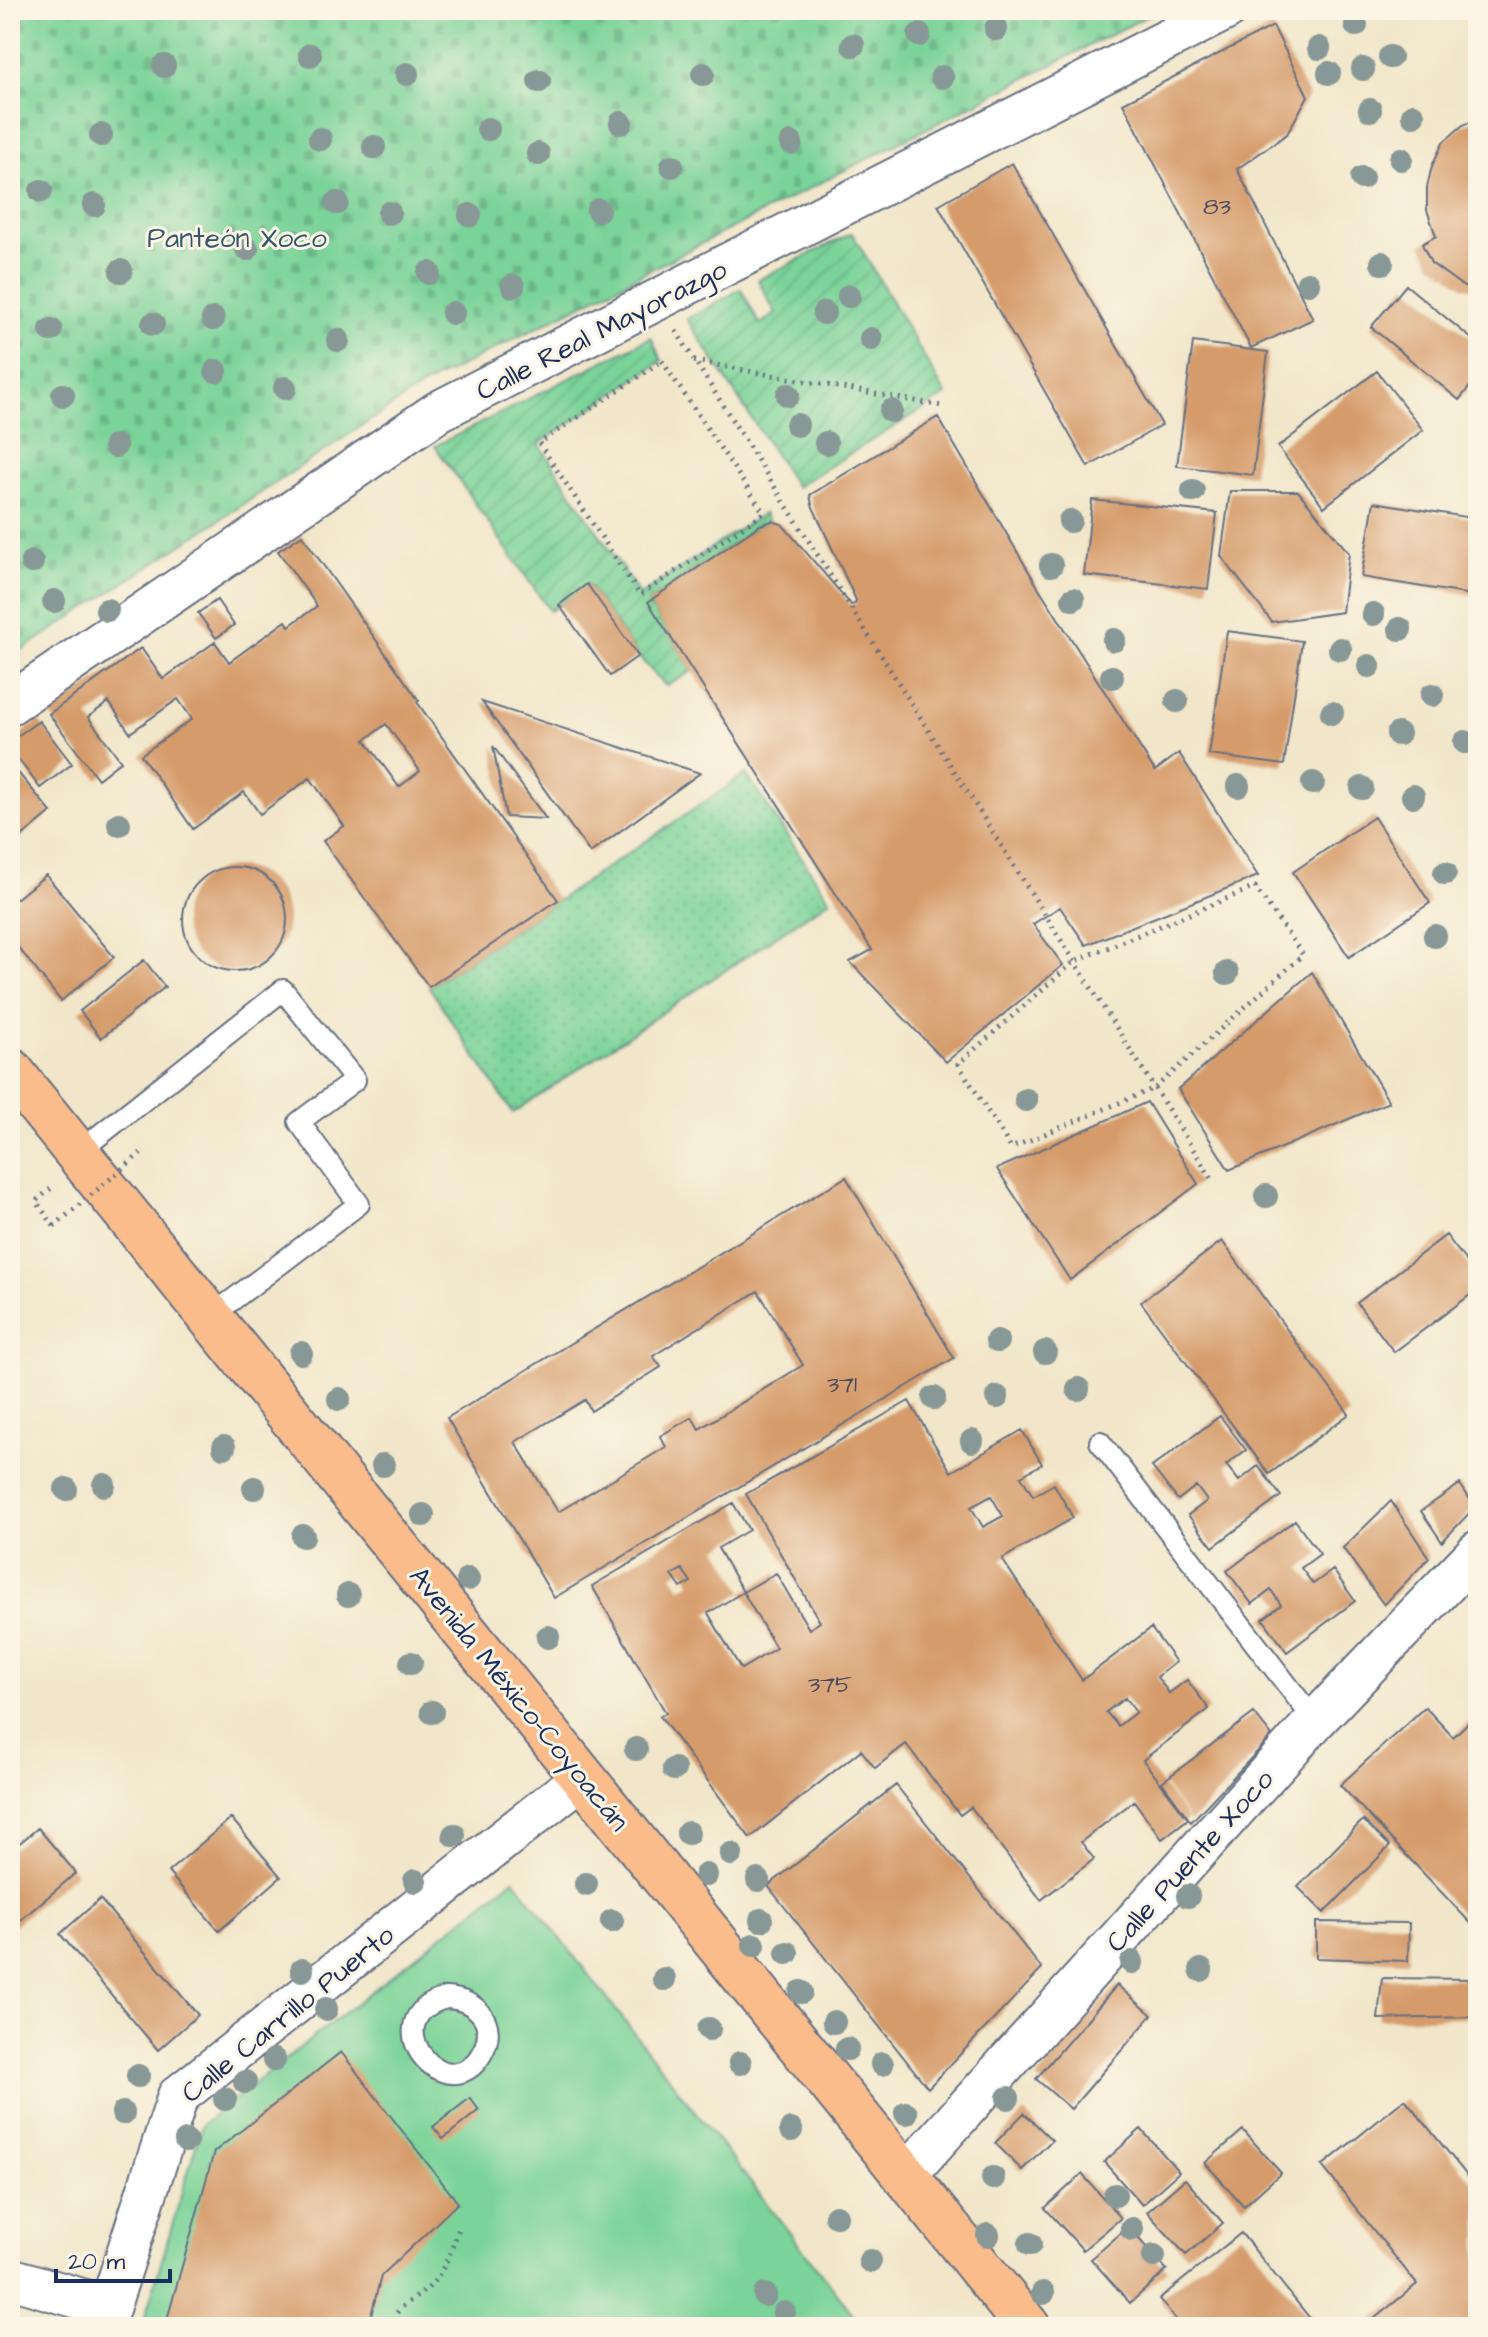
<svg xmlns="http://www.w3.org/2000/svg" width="1488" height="2337" viewBox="0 0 1488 2337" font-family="'Architects Daughter',sans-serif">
  <defs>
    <pattern id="grass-dots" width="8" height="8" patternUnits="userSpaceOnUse" patternTransform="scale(2)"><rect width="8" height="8" fill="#7ad399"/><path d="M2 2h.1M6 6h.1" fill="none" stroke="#69b586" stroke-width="1.8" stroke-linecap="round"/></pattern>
    <pattern id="cemetery-stones" width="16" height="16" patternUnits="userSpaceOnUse" patternTransform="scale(2)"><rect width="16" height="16" fill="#7ad399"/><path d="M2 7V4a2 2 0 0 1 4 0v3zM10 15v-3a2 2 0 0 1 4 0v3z" fill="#69b586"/></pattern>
    <pattern id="garden-furrows" width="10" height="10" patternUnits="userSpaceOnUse" patternTransform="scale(2)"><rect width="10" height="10" fill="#7ad399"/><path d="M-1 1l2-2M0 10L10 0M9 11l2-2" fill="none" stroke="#69b586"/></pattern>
  </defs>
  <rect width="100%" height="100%" fill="#fcf5e5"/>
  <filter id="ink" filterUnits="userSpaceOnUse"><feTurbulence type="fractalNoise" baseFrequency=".0125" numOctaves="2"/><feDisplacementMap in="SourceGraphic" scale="16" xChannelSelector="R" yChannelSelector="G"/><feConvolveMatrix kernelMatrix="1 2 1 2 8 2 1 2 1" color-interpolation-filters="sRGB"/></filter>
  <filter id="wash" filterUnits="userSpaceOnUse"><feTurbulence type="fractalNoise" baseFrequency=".006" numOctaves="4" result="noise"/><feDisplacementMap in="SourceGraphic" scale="32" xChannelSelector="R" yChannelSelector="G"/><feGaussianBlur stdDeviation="1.8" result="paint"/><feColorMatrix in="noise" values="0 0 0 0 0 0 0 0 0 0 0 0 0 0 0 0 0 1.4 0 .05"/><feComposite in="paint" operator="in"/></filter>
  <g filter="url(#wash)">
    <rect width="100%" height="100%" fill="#f1e6c9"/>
    <path fill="url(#grass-dots)" stroke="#4a817c" stroke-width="2" d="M746 774 830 900 513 1113 429 987Z"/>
    <path fill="url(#cemetery-stones)" stroke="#4a817c" stroke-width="2" d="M10 10H1159L424 385 10 658Z"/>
    <path fill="#7ad399" stroke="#4a817c" stroke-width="2" d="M514 1879 863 2327H142L202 2125Z"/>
    <path fill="url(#garden-furrows)" stroke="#4a817c" stroke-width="2" d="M852 233 946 395 796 487 687 319 741 289 760 324 776 314 758 280Z
      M651 337 662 361 539 444 640 595 764 513 769 522 760 525 648 602 693 671 666 686 638 656 588 585 550 611 435 446Z"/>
    <g id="blocks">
      <path fill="#d59b6b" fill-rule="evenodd" d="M1273 26 1308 96 1287 134 1237 169 1313 319 1251 348 1123 103Z
        M1478 119V290L1464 287 1431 263 1422 244 1436 236 1427 210V187L1432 166 1443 142 1463 125Z
        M1012 163 1162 425 1088 467 938 205Z
        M1406 285 1478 344V377L1459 400 1371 327Z
        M1193 342 1268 352 1253 475 1177 466Z
        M1377 371 1423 430 1324 507 1278 447Z
        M938 417 1035 582 1155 771 1179 753 1258 876 1086 945 1060 907 1033 924 1063 965 946 1062 850 962 872 950 648 602 760 525 772 521 782 524 851 605 855 604 856 600 812 505 810 495Z
        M1230 491H1298L1349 553 1342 612 1272 622 1221 556Z
        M1092 500 1217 513 1208 589 1084 575Z
        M1374 502 1478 519V596L1361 577Z
        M302 535 419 701 417 702 558 900 429 987 323 841 344 826 310 778 260 814 244 792 193 829 141 755 192 719 178 699 130 733 109 702 88 717 121 761 98 779 49 714 141 648 163 679 215 642 229 662 286 621 289 626 317 606 278 551ZM386 724 420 771 399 787 365 740Z
        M587 584 638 656 610 676 559 605Z
        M217 600 234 625 216 638 198 613Z
        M1227 631 1302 641 1284 765 1209 755Z
        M482 702 700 773 590 853Z
        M39 721 72 764 40 788 10 748V741Z
        M493 746 546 819 506 817Z
        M10 763 51 812 10 846Z
        M1374 817 1430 903 1349 957 1293 872Z
        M183 919a52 52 0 1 1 104 0a52 52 0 1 1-104 0Z
        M46 875 114 957 61 1001 10 937V904Z
        M144 960 165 987 101 1038 80 1011Z
        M1312 972 1389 1102 1229 1170 1178 1089Z
        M1147 1102 1198 1184 1070 1280 997 1169Z
        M846 1177 954 1358 554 1598 447 1418ZM758 1291 803 1365 699 1429 692 1417 660 1436 666 1447 558 1512 515 1442 585 1400 591 1411 661 1367 653 1356Z
        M1446 1235 1478 1277V1289L1394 1352 1357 1303Z
        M1222 1241 1349 1414 1269 1474 1141 1302Z
        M909 1401 951 1472 1022 1430 1042 1464 1021 1476 1033 1496 1054 1484 1073 1518 1002 1559 1082 1680 1151 1628 1176 1662 1157 1677 1169 1693 1187 1680 1209 1709 1143 1760 1188 1819 1162 1839 1134 1801 1081 1842 1094 1859 1041 1900 971 1807 960 1815 906 1744 875 1768 861 1750 750 1838 660 1716 666 1713 592 1586 733 1503 749 1530 718 1548 743 1592 708 1613 741 1669 776 1648 743 1592 776 1573 809 1629 820 1622 746 1494ZM991 1496 1003 1516 983 1527 971 1507ZM682 1569 691 1582 681 1588 672 1575ZM1125 1698 1136 1712 1118 1726 1106 1712Z
        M1220 1416 1246 1450 1226 1465 1239 1481 1258 1466 1281 1496 1213 1547 1188 1515 1207 1501 1196 1486 1178 1500 1152 1467Z
        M1460 1484 1475 1507 1442 1542 1421 1511Z
        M1391 1501 1429 1558 1384 1605 1343 1548Z
        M1295 1520 1320 1554 1301 1568 1313 1584 1333 1570 1355 1601 1287 1652 1263 1619 1281 1605 1271 1590 1252 1604 1227 1571Z
        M1425 1707 1453 1737 1473 1718 1478 1723V1931L1340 1785Z
        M1254 1713 1272 1736 1191 1822 1162 1782Z
        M896 1785 1042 1969 928 2088 768 1886Z
        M231 1818 281 1877 219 1931 168 1872Z
        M1363 1820 1390 1846 1324 1913 1298 1887Z
        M38 1828 76 1873 10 1929V1851Z
        M100 1899 198 2015 158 2050 60 1934Z
        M1316 1922 1409 1923 1408 1961 1316 1958Z
        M1382 1978 1475 1979V2017L1378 2019Z
        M1117 1985 1152 2015 1071 2109 1036 2079Z
        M341 2052 458 2203 381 2276 368 2327H165L214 2152Z
        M470 2098 479 2110 443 2139 433 2127Z
        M1405 2099 1478 2189V2320L1469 2327H1364L1417 2284 1322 2166Z
        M1024 2113 1052 2140 1022 2170 995 2143Z
        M1141 2129 1179 2172 1142 2205 1104 2162Z
        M1243 2130 1281 2173 1244 2206 1205 2163Z
        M1082 2174 1121 2218 1083 2250 1045 2208Z
        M1185 2179 1223 2223 1186 2255 1147 2212Z
        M1128 2227 1167 2270 1130 2303 1091 2259Z
        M1241 2233 1317 2327H1182L1159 2299Z"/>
    </g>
  </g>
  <g filter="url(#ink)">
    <use href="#blocks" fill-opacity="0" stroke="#666f83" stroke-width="2"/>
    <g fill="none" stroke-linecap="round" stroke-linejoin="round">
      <g stroke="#666f83" stroke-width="24">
        <path id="service" d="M77 1153 283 990 355 1080 299 1122 359 1204 210 1317
          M1100 1442 1315 1721
          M446 1998C476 1999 499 2023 482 2053 449 2114 369 2019 446 1998Z"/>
      </g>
      <g stroke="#666f83" stroke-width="44">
        <path id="minor" d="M10 704 439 411 1226 10
          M906 2175 1315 1721 1478 1551
          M10 2278 109 2307
          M103 2327 178 2096 583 1777"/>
      </g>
      <g stroke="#666f83" stroke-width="48">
        <path id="primary" d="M10 1070 1028 2327"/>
      </g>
      <path stroke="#666f83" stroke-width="5" stroke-dasharray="2 6" stroke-linecap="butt" d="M676 331 1212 1179
        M662 361 764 513 640 595 539 443Z
        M694 361 942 406
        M1255 887 1303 955 1155 1088 1011 1148 958 1064 1075 961Z
        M54 1226 36 1201 55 1185
        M390 2327C396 2304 415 2301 430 2286 445 2270 452 2249 459 2228"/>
      <use href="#service" stroke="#fff" stroke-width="20"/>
      <use href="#minor" stroke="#fff" stroke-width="40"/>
      <use href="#primary" stroke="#fabc8b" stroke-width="44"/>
      <path stroke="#666f83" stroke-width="5" stroke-dasharray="2 6" stroke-linecap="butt" d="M54 1226 141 1153"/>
    </g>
    <g fill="#889896">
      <circle cx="1356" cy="25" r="12"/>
      <circle cx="996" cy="29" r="12"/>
      <circle cx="919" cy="35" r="12"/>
      <circle cx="853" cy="45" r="12"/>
      <circle cx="1319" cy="48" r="12"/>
      <circle cx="310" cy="55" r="12"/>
      <circle cx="1390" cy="57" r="12"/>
      <circle cx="164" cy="66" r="12"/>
      <circle cx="1363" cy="69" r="12"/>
      <circle cx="1329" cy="73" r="12"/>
      <circle cx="407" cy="74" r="12"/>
      <circle cx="703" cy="74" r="12"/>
      <circle cx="942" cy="77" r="12"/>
      <circle cx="539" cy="81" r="12"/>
      <circle cx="1370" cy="110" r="12"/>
      <circle cx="1413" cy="115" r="12"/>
      <circle cx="621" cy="123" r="12"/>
      <circle cx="488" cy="129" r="12"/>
      <circle cx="101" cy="135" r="12"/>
      <circle cx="320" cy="139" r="12"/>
      <circle cx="791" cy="143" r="12"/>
      <circle cx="374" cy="147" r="12"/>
      <circle cx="538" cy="154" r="12"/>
      <circle cx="1401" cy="159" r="12"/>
      <circle cx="672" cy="166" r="12"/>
      <circle cx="1362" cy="178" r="12"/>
      <circle cx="41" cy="191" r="12"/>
      <circle cx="337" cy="203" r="12"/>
      <circle cx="94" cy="205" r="12"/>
      <circle cx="598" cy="210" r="12"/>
      <circle cx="389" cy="213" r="12"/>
      <circle cx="470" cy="215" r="12"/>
      <circle cx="247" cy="249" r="12"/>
      <circle cx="1382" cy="263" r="12"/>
      <circle cx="121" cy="271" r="12"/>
      <circle cx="429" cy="273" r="12"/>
      <circle cx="1308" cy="283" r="12"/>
      <circle cx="513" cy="286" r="12"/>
      <circle cx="849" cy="296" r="12"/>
      <circle cx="453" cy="313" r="12"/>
      <circle cx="824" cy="313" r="12"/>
      <circle cx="213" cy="319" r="12"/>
      <circle cx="153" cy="324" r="12"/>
      <circle cx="51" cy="330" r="12"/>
      <circle cx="871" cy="339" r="12"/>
      <circle cx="338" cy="340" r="12"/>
      <circle cx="216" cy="371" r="12"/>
      <circle cx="285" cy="388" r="12"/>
      <circle cx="63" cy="395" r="12"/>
      <circle cx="788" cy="395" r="12"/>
      <circle cx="891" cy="411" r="12"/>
      <circle cx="797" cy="425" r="12"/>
      <circle cx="826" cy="443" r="12"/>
      <circle cx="115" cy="446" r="12"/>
      <circle cx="1193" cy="491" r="12"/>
      <circle cx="1070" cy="521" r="12"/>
      <circle cx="32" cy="562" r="12"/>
      <circle cx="1051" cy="565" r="12"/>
      <circle cx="1073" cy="599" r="12"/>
      <circle cx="54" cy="601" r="12"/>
      <circle cx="107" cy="610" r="12"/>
      <circle cx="1373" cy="614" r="12"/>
      <circle cx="1400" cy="629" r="12"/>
      <circle cx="1114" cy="640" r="12"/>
      <circle cx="1340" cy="649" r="12"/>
      <circle cx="1369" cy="666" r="12"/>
      <circle cx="1112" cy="677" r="12"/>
      <circle cx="1432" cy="695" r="12"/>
      <circle cx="1177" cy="701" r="12"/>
      <circle cx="1332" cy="713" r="12"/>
      <circle cx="1398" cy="734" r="12"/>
      <circle cx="1465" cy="742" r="12"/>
      <circle cx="1313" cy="783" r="12"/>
      <circle cx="1238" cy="786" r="12"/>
      <circle cx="1362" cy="788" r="12"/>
      <circle cx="1413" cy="796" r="12"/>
      <circle cx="119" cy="824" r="12"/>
      <circle cx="1445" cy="873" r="12"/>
      <circle cx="1435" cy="936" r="12"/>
      <circle cx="1227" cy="973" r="12"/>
      <circle cx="1026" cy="1100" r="12"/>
      <circle cx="1266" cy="1196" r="12"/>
      <circle cx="997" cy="1341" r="12"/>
      <circle cx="1045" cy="1352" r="12"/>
      <circle cx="301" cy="1353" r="12"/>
      <circle cx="1078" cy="1389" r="12"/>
      <circle cx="997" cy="1397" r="12"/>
      <circle cx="934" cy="1398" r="12"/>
      <circle cx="339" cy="1399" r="12"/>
      <circle cx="972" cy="1441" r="12"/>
      <circle cx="224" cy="1447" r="12"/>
      <circle cx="383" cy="1465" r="12"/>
      <circle cx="104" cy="1485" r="12"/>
      <circle cx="254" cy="1488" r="12"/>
      <circle cx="66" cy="1489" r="12"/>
      <circle cx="423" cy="1515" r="12"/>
      <circle cx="303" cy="1536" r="12"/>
      <circle cx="468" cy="1579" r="12"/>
      <circle cx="348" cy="1595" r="12"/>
      <circle cx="548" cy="1637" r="12"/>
      <circle cx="411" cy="1663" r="12"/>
      <circle cx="432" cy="1712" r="12"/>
      <circle cx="636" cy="1749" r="12"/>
      <circle cx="674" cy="1769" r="12"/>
      <circle cx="688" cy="1833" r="12"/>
      <circle cx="454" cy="1835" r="12"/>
      <circle cx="731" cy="1854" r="12"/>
      <circle cx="706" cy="1875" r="12"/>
      <circle cx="758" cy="1880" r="12"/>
      <circle cx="415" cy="1881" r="12"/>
      <circle cx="586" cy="1884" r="12"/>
      <circle cx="1188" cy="1896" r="12"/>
      <circle cx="761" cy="1920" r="12"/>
      <circle cx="612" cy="1921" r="12"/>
      <circle cx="754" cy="1945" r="12"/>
      <circle cx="787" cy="1953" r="12"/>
      <circle cx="1132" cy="1962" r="12"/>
      <circle cx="302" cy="1970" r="12"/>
      <circle cx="1201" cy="1970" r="12"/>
      <circle cx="664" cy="1979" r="12"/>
      <circle cx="801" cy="1992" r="12"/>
      <circle cx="326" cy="2009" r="12"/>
      <circle cx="834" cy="2022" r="12"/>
      <circle cx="709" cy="2029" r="12"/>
      <circle cx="847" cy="2049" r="12"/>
      <circle cx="274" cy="2060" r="12"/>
      <circle cx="740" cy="2063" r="12"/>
      <circle cx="882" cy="2064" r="12"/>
      <circle cx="138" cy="2076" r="12"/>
      <circle cx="245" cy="2082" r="12"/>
      <circle cx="1008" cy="2098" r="12"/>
      <circle cx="225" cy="2099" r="12"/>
      <circle cx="123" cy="2113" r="12"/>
      <circle cx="906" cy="2113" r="12"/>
      <circle cx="791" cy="2130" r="12"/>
      <circle cx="186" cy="2141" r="12"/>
      <circle cx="993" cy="2178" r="12"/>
      <circle cx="1115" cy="2195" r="12"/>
      <circle cx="836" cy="2216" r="12"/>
      <circle cx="1132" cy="2229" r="12"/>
      <circle cx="988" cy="2235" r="12"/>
      <circle cx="1030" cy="2244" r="12"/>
      <circle cx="1154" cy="2256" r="12"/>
      <circle cx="870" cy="2261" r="12"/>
      <circle cx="1043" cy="2293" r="12"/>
      <circle cx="765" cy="2295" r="12"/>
      <circle cx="784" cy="2313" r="12"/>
    </g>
  </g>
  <g text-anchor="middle" stroke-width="6" stroke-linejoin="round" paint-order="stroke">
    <g font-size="24" fill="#4a4a61">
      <text x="1217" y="214">83</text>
      <text x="842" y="1392">371</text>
      <text x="830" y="1692">375</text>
    </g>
    <g font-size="28" fill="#33586d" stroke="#fcf5e5">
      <text x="237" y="247">Panteón Xoco</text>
    </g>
    <g font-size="28" fill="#1b2f5e" stroke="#fcf5e5">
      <text transform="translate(601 329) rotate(-27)" y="10">Calle Real Mayorazgo</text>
      <text transform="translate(520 1698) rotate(51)" y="10">Avenida México-Coyoacán</text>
      <text transform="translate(1189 1860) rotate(-48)" y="10">Calle Puente Xoco</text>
      <text transform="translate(287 2013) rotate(-39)" y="10">Calle Carrillo Puerto</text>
    </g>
  </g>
  <rect width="1488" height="2337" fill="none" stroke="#fcf5e5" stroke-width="40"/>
  <path d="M56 2269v12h114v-12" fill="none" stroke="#1b2f5e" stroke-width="4"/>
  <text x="68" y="2269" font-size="24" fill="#1b2f5e" stroke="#fcf5e5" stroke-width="6" paint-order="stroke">20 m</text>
</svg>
